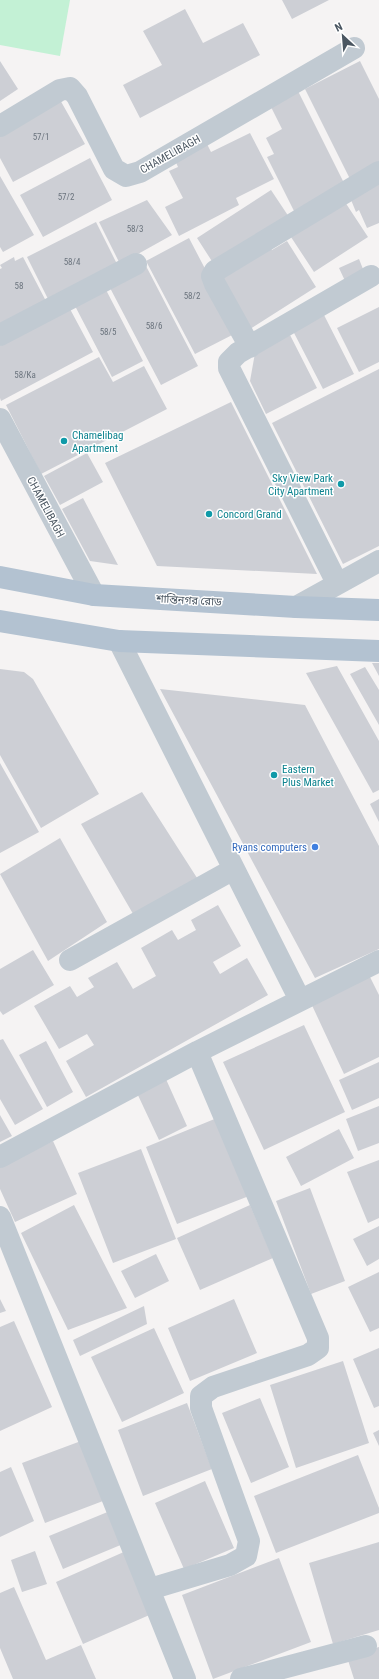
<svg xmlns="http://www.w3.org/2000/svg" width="379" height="1679" viewBox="0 0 379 1679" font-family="'Roboto Condensed','Noto Sans Bengali',sans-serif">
  <rect width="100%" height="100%" fill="#f5f3f3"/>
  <path fill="#c3f1d5" d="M0 0H70L60 56 0 45Z"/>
  <path fill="#cdcfd5" d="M282 0H329L292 19Z
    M185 9 203 43 243 23 260 55 140 118 123 85 162 65 143 31Z
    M0 61 18 89 0 101Z
    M360 61 379 99V165L350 179 305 89Z
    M296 87 347 189 296 215 267 157 274 154 266 138 282 129 268 101Z
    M59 98 85 144 13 182 0 158V131Z
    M250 133 274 179 236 198 239 205 179 236 165 207 183 198 169 171 178 167 174 158 206 142 211 152Z
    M90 158 112 200 43 237 20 195Z
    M0 176 34 235 3 252 0 247Z
    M379 176V223L367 228 359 210 356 212 349 195Z
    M271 190 289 217 215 266 197 238Z
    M343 199 368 237 314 272 289 234Z
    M147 200 172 235 120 264 99 222Z
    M96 222 118 266 49 301 27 257Z
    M189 238 238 332 195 354 146 261Z
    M287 241 316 287 250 329 217 278 269 246 272 250Z
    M14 257 15 261 23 257 47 303 0 327V269L2 268 0 265Z
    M359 259 365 274 346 283 339 268Z
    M146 266 198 366 161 385 109 286Z
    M105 288 143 361 112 377 74 304Z
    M379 307V362L359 372 337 328Z
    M70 309 93 352 1 401 0 398V346Z
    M324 315 354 374 323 389 293 331Z
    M290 335 317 388 266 414 250 381 255 353Z
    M99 357 113 382 144 366 167 409 41 474 6 405Z
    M379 369V546L343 564 272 423Z
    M231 402 317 574 157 566 105 463Z
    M87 453 103 482 60 505 44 476Z
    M83 498 118 565 90 561 62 509Z
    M372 663H379V676Z
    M337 666 379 741V790L373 793 306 673Z
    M365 667 379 690V725L350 674Z
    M0 669 24 672 33 679 99 794 41 828 0 755Z
    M160 689 305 705 379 846V949L315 978Z
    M0 763 39 832 0 853Z
    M142 792 199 881 136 919 81 824Z
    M379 799V822L370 804Z
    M60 838 107 922 48 961 0 874Z
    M218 905 241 946 213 962 220 974 247 958 268 995 86 1097 66 1061 94 1045 87 1034 59 1049 34 1006 70 986 77 997 94 987 88 978 117 962 133 989 156 976 141 948 172 930 178 940 196 930 191 920Z
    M33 950 54 985 3 1015 0 1011V969Z
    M368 973 379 995V1057L344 1074 310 1001Z
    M304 1025 345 1112 264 1150 223 1062Z
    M3 1039 43 1109 15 1125 0 1099V1040Z
    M46 1041 73 1092 47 1107 19 1055Z
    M379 1062V1098L352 1110 339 1080Z
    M165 1077 187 1126 159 1140 136 1091Z
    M379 1106V1143L358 1151 346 1119Z
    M0 1115 12 1136 0 1142Z
    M217 1118 249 1196 177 1224 146 1147Z
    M339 1129 354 1158 301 1186 286 1157Z
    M53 1141 77 1194 15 1222 0 1189V1166Z
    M141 1149 176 1239 113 1263 78 1173Z
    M379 1160V1218L368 1223 347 1172Z
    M310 1188 345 1281 311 1294 276 1201Z
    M74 1205 127 1308 68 1330 21 1233Z
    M250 1205 273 1258 200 1290 177 1238Z
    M379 1226V1259L367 1266 353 1239Z
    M156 1254 169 1281 135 1298 121 1271Z
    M379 1272V1328L370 1332 348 1287Z
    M0 1299 6 1311 0 1313Z
    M234 1299 257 1353 190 1381 168 1328Z
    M144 1306 147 1324 80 1356 73 1340Z
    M14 1321 52 1407 0 1431V1327Z
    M154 1328 184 1393 122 1422 91 1357Z
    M379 1348V1406L374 1408 353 1359Z
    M343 1361 369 1443 296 1468 270 1385Z
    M260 1398 289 1467 251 1483 222 1413Z
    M187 1403 212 1469 143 1496 118 1430Z
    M379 1430V1446L373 1433Z
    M81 1441 103 1501 45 1523 22 1463Z
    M358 1455 379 1508V1513L276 1553 254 1496Z
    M11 1467 34 1521 0 1537V1472Z
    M205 1481 234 1548 184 1569 155 1503Z
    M110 1511 123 1544 63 1569 49 1536Z
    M379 1542V1630L333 1644 309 1563Z
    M35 1551 47 1584 22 1592 11 1560Z
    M126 1551 154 1613 83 1644 56 1582Z
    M279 1558 311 1642 213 1679 182 1595Z
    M14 1587 46 1660 81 1645 96 1679H13L0 1648V1593Z
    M379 1647V1679H354L347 1657Z"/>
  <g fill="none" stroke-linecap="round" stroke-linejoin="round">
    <path stroke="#c1cad2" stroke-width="22" d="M0 126 60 90 70 88 77 96 114 169 126 176 140 172 354 48
      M0 335 136 264
      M250 347 215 284 212 276 215 271 379 172
      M0 419 94 595
      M337 583 232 374 229 368V362L238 353 371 276
      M296 607 379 561
      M119 641 300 1000
      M70 960 234 869
      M0 1157 197 1052 379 961
      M0 1217 185 1679
      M150 1589 230 1565 246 1556 249 1541 201 1408V1396L213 1387 308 1355 318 1348V1338L197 1052
      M241 1679 366 1646"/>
    <path stroke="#b3c2d1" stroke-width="22" d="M0 577 94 595 296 607 379 610
      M0 621 119 641 379 651"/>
  </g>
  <g fill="#0f9aa8" stroke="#fff" stroke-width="1.5">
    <circle cx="64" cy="441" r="4"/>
    <circle cx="341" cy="484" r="4"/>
    <circle cx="209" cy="514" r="4"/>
    <circle cx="274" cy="775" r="4"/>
  </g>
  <circle fill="#3f7fe0" stroke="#fff" stroke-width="1.5" cx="315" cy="847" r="4"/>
  <g text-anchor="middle" stroke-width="3" stroke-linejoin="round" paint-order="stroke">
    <g font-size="9" fill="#6b747e">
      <text x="41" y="140">57/1</text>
      <text x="66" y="200">57/2</text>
      <text x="135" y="232">58/3</text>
      <text x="72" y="265">58/4</text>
      <text x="19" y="289">58</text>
      <text x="192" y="299">58/2</text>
      <text x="154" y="329">58/6</text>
      <text x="108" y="335">58/5</text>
      <text x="25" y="378">58/Ka</text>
    </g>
    <g font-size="11" fill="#4a5661" stroke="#fff">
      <text transform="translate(170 154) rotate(-29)" y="4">CHAMELIBAGH</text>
      <text transform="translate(46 507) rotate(62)" y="4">CHAMELIBAGH</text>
      <text transform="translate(189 600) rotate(3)" y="4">শান্তিনগর রোড</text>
    </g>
    <g font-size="11" fill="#0d838f" stroke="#fff" text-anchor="start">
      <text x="72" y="439">Chamelibag<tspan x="72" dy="13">Apartment</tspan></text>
      <text x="333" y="482" text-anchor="end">Sky View Park<tspan x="333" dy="13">City Apartment</tspan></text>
      <text x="217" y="518">Concord Grand</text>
      <text x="282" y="773">Eastern<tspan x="282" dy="13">Plus Market</tspan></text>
    </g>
    <g font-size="11" fill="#366cbe" stroke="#fff" text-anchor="end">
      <text x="307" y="851">Ryans computers</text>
    </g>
  </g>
  <g transform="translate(343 36) rotate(334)" stroke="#ffffff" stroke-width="3" paint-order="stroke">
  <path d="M0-3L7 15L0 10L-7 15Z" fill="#4a5661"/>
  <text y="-6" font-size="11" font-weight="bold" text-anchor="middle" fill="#4a5661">N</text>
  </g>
</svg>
